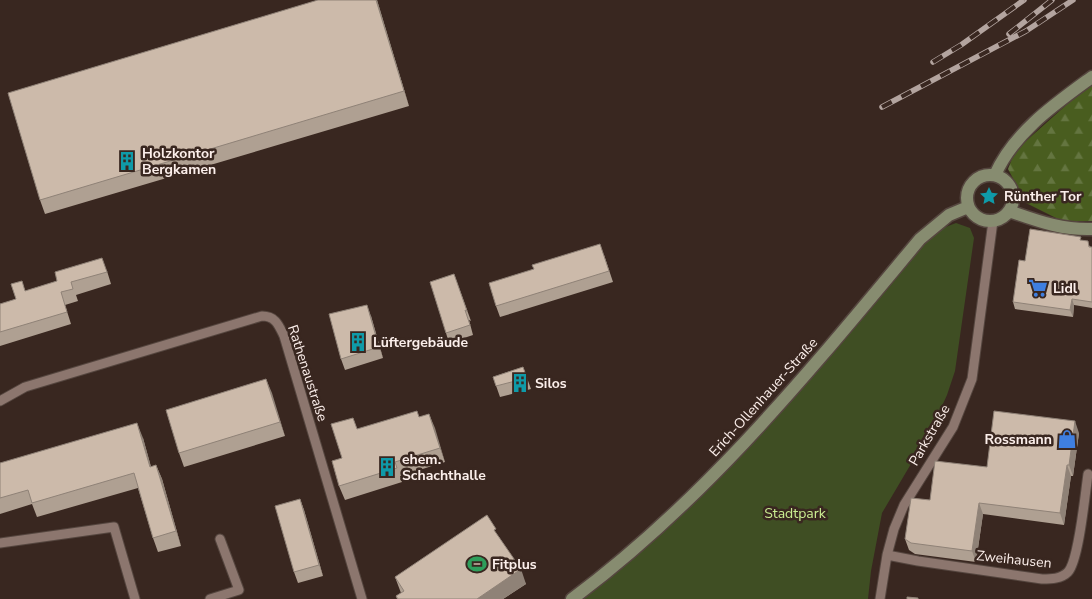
<svg xmlns="http://www.w3.org/2000/svg" width="1092" height="599" viewBox="0 0 1092 599" font-family="'Nunito Sans',sans-serif">
  <defs>
    <pattern id="forest-firs" width="22" height="20" patternUnits="userSpaceOnUse" patternTransform="scale(1.25)"><rect width="22" height="20" fill="#495d1f"/><path d="M5 1l3.5 6h-7zM16 11l3.5 6h-7z" fill="#647540"/></pattern>
  </defs>
  <rect width="100%" height="100%" fill="#392720"/>
  <path fill="url(#forest-firs)" d="M1092 82V221H1062L1026 203 1008 169 1015 151Z"/>
  <path fill="#3f4e23" d="M956 223 970 228 974 238 955 371 947 395 931 430 882 513 871 571 868 599H575L666 522 925 240 943 228Z"/>
  <g fill="none" stroke-linecap="round" stroke-linejoin="round">
    <g stroke="#55463f" stroke-width="11">
      <path id="street" d="M0 401 25 387 262 316C276 316 279 326 284 336L362 599
        M0 543 114 527 135 599
        M887 555 918 561 1042 579C1051 579 1061 579 1068 572 1079 560 1085 494 1088 474
        M210 599 239 590 220 539
        M880 599 887 555 894 529 904 505 953 427 972 379 993 221"/>
    </g>
    <g stroke="#55463f" stroke-width="15">
      <path id="secondary" d="M967 198a23 23 0 1 1 46 0a23 23 0 1 1-46 0Z
        M995 175C1014 132 1055 104 1092 77
        M1009 211C1038 221 1061 230 1092 229
        M572 599C707 499 813 367 920 239L949 215 968 207"/>
    </g>
    <use href="#street" stroke="#8c766e" stroke-width="9"/>
    <use href="#secondary" stroke="#878c70" stroke-width="12"/>
    <g stroke="#b3a49f" stroke-width="5.5">
      <path id="rail" d="M1009 34 1052 0
        M933 62 961 45 1024 0
        M882 107 1026 31 1073 0"/>
    </g>
    <use href="#rail" stroke="#392720" stroke-width="4" stroke-dasharray="11" stroke-linecap="butt"/>
  </g>
  <path fill="#afa092" d="M318 0H377L409 106 45 214 40 200Z
    M1082 240 1091 247H1092V308L1074 305 1073 317 1015 309 1013 302 1025 261Z
    M604 255 613 282 500 317 496 306Z
    M107 271 111 284 76 295 78 301 65 305 71 324 0 346V304L16 299 22 281 25 291 57 281Z
    M454 274 471 321 469 320 473 335 449 343 446 333Z
    M371 316 383 358 345 370 341 359Z
    M523 367 531 389 500 397 493 377Z
    M266 379 285 436 184 467 179 453Z
    M429 414 445 462 400 476 402 482 345 500 339 486 353 418 357 429 420 417Z
    M1079 433 1073 476H1071L1064 525 983 514 976 562 915 554 909 550 905 539 930 500 987 467Z
    M143 438 151 467 156 465 162 479 181 546 158 552 153 538 138 488 37 517 32 504 0 514V463Z
    M300 499 304 510 323 576 298 583 294 572Z
    M499 537 526 584 503 599H397L396 596 401 593 395 577Z"/>
  <path fill="#8f8277" d="M376 0H377L409 106 404 91Z
    M1072 299 1074 305 1073 317 1070 310Z
    M367 305 371 316 383 358 379 347Z
    M266 379 272 393 285 436 280 422Z
    M429 414 435 428 445 462 440 448Z
    M1075 421 1079 433 1073 476 1069 465Z
    M137 423 143 438 155 481 150 467Z
    M156 465 162 479 181 546 176 531Z
    M1067 465 1071 476 1064 525 1060 513Z
    M300 499 304 510 323 576 319 565Z
    M979 503 983 514 976 562 972 551Z
    M521 569 526 584 503 599H477Z"/>
  <path fill="#ccbaaa" stroke="#8f8277" d="M318 0H376L404 91 40 200 8 93Z
    M1030 229 1081 237 1080 240 1088 241 1089 247H1092V302L1072 299 1070 310 1013 302 1019 260 1025 261Z
    M600 244 609 271 496 306 489 283 534 269 532 265Z
    M102 258 107 272 71 282 73 289 61 292 67 312 0 332V304L16 299 11 284 22 281 25 291 57 281 55 272Z
    M454 274 467 311 465 310 470 325 446 333 430 282Z
    M367 305 379 347 341 359 329 314Z
    M523 367 527 378 496 386 493 377Z
    M266 379 280 422 179 453 166 410Z
    M417 411 419 417 429 414 440 448 395 462 397 468 339 486 332 461 342 458 331 424 353 418 357 429Z
    M994 411 1075 421 1069 465H1067L1060 513 979 503 972 551 911 543 905 539 911 498 930 500 935 461 987 467Z
    M137 423 150 467 156 465 176 531 153 538 134 473 32 503 28 490 0 498V463Z
    M300 499 319 565 294 572 275 506Z
    M487 515 496 529 494 530 521 569 477 599H398L396 596 404 591 395 577Z
    M907 597 918 598V599H907Z"/>
  <defs>
    <g id="building-bare" transform="scale(1.5)"><path d="M-4-6H4V6H1V3H-1V6H-4ZM-2.5-4.3h1.7v1.8h-1.7ZM.8-4.3h1.7v1.8H.8ZM-2.5-1h1.7V.8h-1.7ZM.8-1h1.7V.8H.8Z" fill="#0f9aa8" stroke="#392720" stroke-width="2.5" paint-order="stroke"/></g>
    <g id="sight-bare" transform="scale(1.5)"><path d="M0-6L1.8-2.2L6-1.7L2.9 1.2L3.7 5.4L0 3.3L-3.7 5.4L-2.9 1.2L-6-1.7L-1.8-2.2Z" fill="#0f9aa8" stroke="#392720" stroke-width="2.5" paint-order="stroke"/></g>
    <g id="supermarket-bare" transform="scale(1.5)"><path d="M-6-5.5h2.5l.6 2H6L4.5 2H-2.5L-4.4-4H-6ZM-1.5 3.2a1.3 1.3 0 1 0 .1 0ZM3 3.2a1.3 1.3 0 1 0 .1 0Z" fill="#3f7fe0" stroke="#392720" stroke-width="2.5" paint-order="stroke"/></g>
    <g id="shop-bare" transform="scale(1.5)"><path d="M-5-2.5h2.3a2.7 3.5 0 0 1 5.4 0H5L5.5 6h-11ZM-1.5-2.5h3a1.5 2.3 0 0 0-3 0Z" fill="#3f7fe0" stroke="#392720" stroke-width="2.5" paint-order="stroke"/></g>
    <g id="stadium-bare" transform="scale(1.5)"><path d="M0-5a6.5 5 0 1 0 0 10a6.5 5 0 1 0 0-10ZM-3.5-1.8h7v3.6h-7Z" fill="#2e9e5b" stroke="#392720" stroke-width="2.5" paint-order="stroke"/></g>
  </defs>
  <g fill-rule="evenodd">
    <use href="#building-bare" x="127" y="161"/>
    <use href="#sight-bare" x="989" y="196"/>
    <use href="#supermarket-bare" x="1038" y="288"/>
    <use href="#building-bare" x="358" y="342"/>
    <use href="#building-bare" x="520" y="383"/>
    <use href="#shop-bare" x="1067" y="439"/>
    <use href="#building-bare" x="387" y="467"/>
    <use href="#stadium-bare" x="477" y="564"/>
  </g>
  <g text-anchor="middle" stroke-width="5" stroke-linejoin="round" paint-order="stroke">
    <g font-size="14" font-weight="bold" fill="#fcefeb" stroke="#392720" text-anchor="start">
      <text x="142" y="158">Holzkontor<tspan x="142" dy="16">Bergkamen</tspan></text>
      <text x="1004" y="201">Rünther Tor</text>
      <text x="1053" y="293">Lidl</text>
      <text x="373" y="347">Lüftergebäude</text>
      <text x="535" y="388">Silos</text>
      <text x="1052" y="444" text-anchor="end">Rossmann</text>
      <text x="402" y="464">ehem.<tspan x="402" dy="16">Schachthalle</tspan></text>
      <text x="492" y="569">Fitplus</text>
    </g>
    <g font-size="14" fill="#fcefeb" stroke="#392720">
      <text transform="translate(308 373) rotate(72)" y="5">Rathenaustraße</text>
      <text transform="translate(763 397) rotate(-48)" y="5">Erich-Ollenhauer-Straße</text>
      <text transform="translate(929 435) rotate(-60)" y="5">Parkstraße</text>
      <text transform="translate(1014 559) rotate(6)" y="5">Zweihausen</text>
    </g>
    <g font-size="14" fill="#caec91" stroke="#392720">
      <text x="795" y="518">Stadtpark</text>
    </g>
  </g>
</svg>
